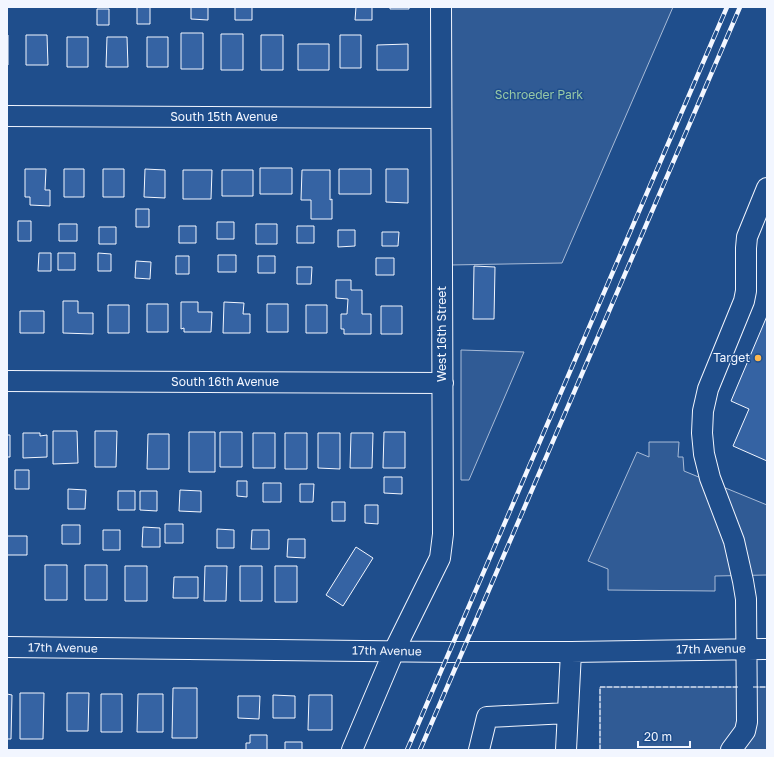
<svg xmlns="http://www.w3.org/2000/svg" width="774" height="757" viewBox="0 0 774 757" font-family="'Golos Text',sans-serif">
  <rect width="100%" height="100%" fill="#1f4e8c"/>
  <path fill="#305b95" stroke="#a8bbd7" d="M451 7H673L562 263 450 265Z
    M461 350 524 352 469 480H461Z
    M649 442H679L678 457H683L684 471 767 505V575L715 576V591L608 590V569L588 561 637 452 649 457Z
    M600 687H767V750H600Z"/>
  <path fill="#3563a3" stroke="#f2f6ff" d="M137 7H150V24H137Z
    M191 7H208V20L191 19Z
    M235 7H252V20H235Z
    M356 7H372V20H355Z
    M390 7H409V9H390Z
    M97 9H109V25H97Z
    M181 33H203V69H181Z
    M221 34H243V70H221Z
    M7 35H8V65H7Z
    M26 35H47L48 65H26Z
    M261 35H283V70H261Z
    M340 35H361V68H340Z
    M67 37H88V67H67Z
    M107 37H127L128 67H106Z
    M147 37H168V67H147Z
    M298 44H329V70H298Z
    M408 44V70H377V45Z
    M260 168H292V194H260Z
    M25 169H46L45 190H50V206L30 205V197H25Z
    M64 169H84V197H64Z
    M103 169H124V197H103Z
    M145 169 165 170V198L144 197Z
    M339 169H371V194H339Z
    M386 169H408V203L386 202Z
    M183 170H212L211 199H183Z
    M222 170H253V196H222Z
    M302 170H330V200L332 199V219H311V200H301Z
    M136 209H149V227H136Z
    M18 221H31V241H18Z
    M217 222H234V239H217Z
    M59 224H77V241H59Z
    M256 224H277V244H256Z
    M179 226H196V243H179Z
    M297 226H314V243H297Z
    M99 227H116V244H99Z
    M338 230H355V246L338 247Z
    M382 232H399L398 246H382Z
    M39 253H51V271H38Z
    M58 253H75V270H58Z
    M98 253 111 254V271H98Z
    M218 255H236V272H218Z
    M176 256H189V274H176Z
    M258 256H275V273H258Z
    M376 258H394V275H376Z
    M136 261 151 262 150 279 135 278Z
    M474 266 495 267 494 319H473Z
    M297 267H312L311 284H297Z
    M336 280H351V290H362V314H371V334H344V329H341V314H347L348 299 336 298Z
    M63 301H78V313H93V334L63 333Z
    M181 302H198V312H212L211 332H184V328L181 329Z
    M224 302 244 303 243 314H250V333H223Z
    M147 304H168V332H147Z
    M267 304H288V332H267Z
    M108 305H129V333H108Z
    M306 305H327V333H306Z
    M381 306H402V334H381Z
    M20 311H44V333H20Z
    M767 316V461L733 446 749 409 731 401Z
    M53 431H77L78 463 53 464Z
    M95 431H117L116 467H95Z
    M189 432H215V472H189Z
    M220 432H242V467H220Z
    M384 432H405V468H383Z
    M23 433H40V436L47 435V457L23 458Z
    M253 433H275V468H253Z
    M285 433H307V469H285Z
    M318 433H340V469L318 468Z
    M351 433H373L372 468H350Z
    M148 434H169V469H147Z
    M7 435H10V457H7Z
    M15 470H29V489H15Z
    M384 477H402V494L384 493Z
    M237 481H247V497L237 496Z
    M263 483H281V502H263Z
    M300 484H314L313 502H300Z
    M68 489 86 490 85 509H68Z
    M180 490 201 491V512L179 511Z
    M118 491H135V510H118Z
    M140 491H157V511L140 510Z
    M332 502H345V521H332Z
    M365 505H378V524L365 523Z
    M165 524H183V543H165Z
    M62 525H80V544H62Z
    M143 527 160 528V547H142Z
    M217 529 234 530V548H217Z
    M103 530H120V550H103Z
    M252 530H269V549H251Z
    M7 536H27V555H7Z
    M288 539H305V558L287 557Z
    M356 547 373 558 343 606 326 595Z
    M45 565H67V600H45Z
    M85 565H107V600H85Z
    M125 566H147V601H125Z
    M205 566H227L226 601H204Z
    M240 566H262V601H240Z
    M275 566H297V602H275Z
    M174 577H198V598H173Z
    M173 688H197V738H172Z
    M20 693H44L43 739H20Z
    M67 693H89L88 731H67Z
    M7 694 12 695 11 739H7Z
    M101 694H122V732H101Z
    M138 694H163V732H137Z
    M273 695 295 696V718H273Z
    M309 695H332V730H308Z
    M238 696H260L259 719 238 718Z
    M250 735H267V750H246V743H250Z
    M285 742H302V750H285Z"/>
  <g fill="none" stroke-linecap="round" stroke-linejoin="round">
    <g stroke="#f2f6ff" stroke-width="22">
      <path id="minor" d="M7 116 441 118
        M7 381 443 383
        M7 647 449 652H571L767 649
        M352 750 394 651 440 558 443 534 441 7
        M479 750 487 717 568 713
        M566 750 571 652
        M731 750 745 731 747 722 746 599 743 581 734 541 710 478 704 454 702 433 703 411 708 389 744 301 746 291V248L747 237 767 188"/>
    </g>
    <use href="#minor" stroke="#1f4e8c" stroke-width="20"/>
    <g stroke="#f2f6ff" stroke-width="4.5">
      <path id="rail" d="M407 750 727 7
        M420 750 740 7"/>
    </g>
    <use href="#rail" stroke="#1f4e8c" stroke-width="3" stroke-dasharray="9" stroke-linecap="butt"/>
    <path stroke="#f2f6ff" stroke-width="1" stroke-dasharray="5 2" stroke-linecap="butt" d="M753 687H767
      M600 750V687H739"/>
  </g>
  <circle fill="#ffb74d" stroke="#1f4e8c" stroke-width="1.5" cx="758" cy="358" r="4"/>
  <g text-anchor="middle" stroke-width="3" stroke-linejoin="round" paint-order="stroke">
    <g font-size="12" fill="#97c8a6" stroke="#1f4e8c">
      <text x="539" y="99">Schroeder Park</text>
    </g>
    <g font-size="12" fill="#f2f6ff" stroke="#1f4e8c">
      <text x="224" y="121">South 15th Avenue</text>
      <text transform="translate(442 334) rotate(-90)" y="4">West 16th Street</text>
      <text x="225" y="386">South 16th Avenue</text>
      <text transform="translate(63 648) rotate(1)" y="4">17th Avenue</text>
      <text transform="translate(711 649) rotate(-1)" y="4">17th Avenue</text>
      <text transform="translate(387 651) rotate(1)" y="4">17th Avenue</text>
    </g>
    <g font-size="12" fill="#f2f6ff" stroke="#1f4e8c" text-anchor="end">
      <text x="750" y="362">Target</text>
    </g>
  </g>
  <rect width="774" height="757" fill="none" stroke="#f2f6ff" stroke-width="16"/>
  <path d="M638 741v6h52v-6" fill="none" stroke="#f2f6ff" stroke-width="2"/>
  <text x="644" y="741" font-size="12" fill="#f2f6ff" stroke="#1f4e8c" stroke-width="3" paint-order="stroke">20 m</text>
</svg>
